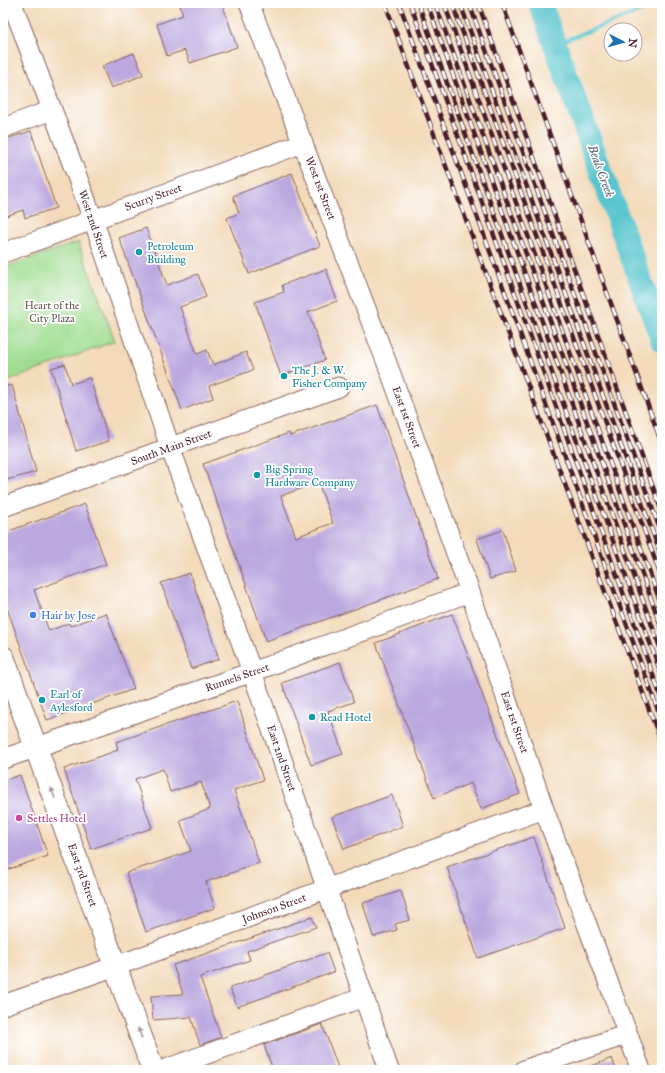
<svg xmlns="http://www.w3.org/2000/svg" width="665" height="1073" viewBox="0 0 665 1073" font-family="'IM FELL Great Primer',serif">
  <rect width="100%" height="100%" fill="#fff"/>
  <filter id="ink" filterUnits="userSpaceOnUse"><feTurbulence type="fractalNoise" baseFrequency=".025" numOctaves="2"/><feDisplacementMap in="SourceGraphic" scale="8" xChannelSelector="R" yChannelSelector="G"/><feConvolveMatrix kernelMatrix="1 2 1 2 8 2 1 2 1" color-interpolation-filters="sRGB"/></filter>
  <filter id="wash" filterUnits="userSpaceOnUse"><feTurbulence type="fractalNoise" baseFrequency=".012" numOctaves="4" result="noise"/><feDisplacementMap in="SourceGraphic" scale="16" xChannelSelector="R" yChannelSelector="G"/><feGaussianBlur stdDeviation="0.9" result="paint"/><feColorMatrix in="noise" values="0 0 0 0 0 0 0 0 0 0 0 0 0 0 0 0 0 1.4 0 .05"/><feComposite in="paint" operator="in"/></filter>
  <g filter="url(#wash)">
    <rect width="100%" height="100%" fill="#f3daba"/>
    <path fill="#a0dd92" stroke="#757e5e" d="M78 242 115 341 3 383V268Z"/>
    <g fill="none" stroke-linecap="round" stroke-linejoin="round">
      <path stroke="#58c5ce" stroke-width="4" d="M555 44 662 3"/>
      <path stroke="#58c5ce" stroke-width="24" d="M540 3 662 340"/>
    </g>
    <g id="blocks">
      <path fill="#bba8df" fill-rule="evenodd" d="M179 3H222L237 47 190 63 185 50 167 56 157 24 183 15Z
        M134 53 143 75 111 88 102 66Z
        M31 131 56 208 25 218 23 210 3 217V140Z
        M292 173 320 246 249 274 227 218 239 213 233 196Z
        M146 228 167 285 198 274 206 297 180 307 197 354 207 350 213 365 246 352 253 370 209 386 213 398 182 410 119 238Z
        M326 269 337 301 308 312 325 360 281 376 255 302 284 292 282 285Z
        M65 364 71 384 90 378 109 441 76 451 51 368Z
        M12 385 36 472 3 481V387Z
        M377 405 438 579 266 641 203 464 289 433 290 436ZM318 482 333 523 296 537 281 496Z
        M85 504 106 564 34 590 49 631 69 623 70 626 106 613 134 689 47 720 3 597V533Z
        M503 530 516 571 490 579 477 539Z
        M190 573 219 659 191 669 161 583Z
        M452 614 520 794 481 809 471 783 434 798 376 643Z
        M340 662 354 702 328 711 343 754 311 765 282 683Z
        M237 701 263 780 234 790 259 863 206 882 215 908 146 932 126 873 191 851 180 820 210 809 201 782 170 792 163 769 135 779 152 828 91 849 64 769 118 750 116 742Z
        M20 775 48 856 3 871V781Z
        M392 795 403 826 344 849 332 817Z
        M534 837 565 928 478 958 447 867Z
        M401 891 410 920 395 924 397 930 373 937 363 903Z
        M312 917 316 927 247 951 250 960 200 977 221 1037 200 1045 191 1017 153 1020 151 996 183 994 173 965Z
        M327 953 334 972 237 1007 230 988Z
        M322 1024 339 1070H273L264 1045Z
        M612 1058 616 1070H584V1069Z"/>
    </g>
  </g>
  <g filter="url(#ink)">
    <use href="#blocks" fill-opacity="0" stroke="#85605d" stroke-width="1"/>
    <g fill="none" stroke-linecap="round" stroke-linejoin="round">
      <g stroke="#85605d" stroke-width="21">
        <path id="minor" d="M12 3 93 219 170 447 252 672 389 1070
          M249 3 391 374 470 592 544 809 641 1070
          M3 128 52 110
          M3 253 303 143
          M3 507 339 387
          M3 759 252 672 470 592
          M3 1005 116 966 544 809
          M163 1070 364 997
          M524 1070 628 1034"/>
      </g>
      <g stroke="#85605d" stroke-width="24">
        <path id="major" d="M3 5 9 3
          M3 657 153 1070"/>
      </g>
      <use href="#minor" stroke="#fff" stroke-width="19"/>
      <use href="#major" stroke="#fff" stroke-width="22"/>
      <g stroke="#4a1f2b" stroke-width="4.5">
        <path id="rail" d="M385 3 662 744
          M399 3 662 721
          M410 3 662 700
          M418 3 662 676
          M427 3 662 653
          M435 3 662 629
          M444 3 662 607
          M452 3 662 579
          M460 3 662 558
          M469 3 662 535
          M478 3 662 512
          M502 3 662 444"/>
      </g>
      <use href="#rail" stroke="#fff" stroke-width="3" stroke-dasharray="9" stroke-linecap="butt"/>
    </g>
    <defs><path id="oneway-solid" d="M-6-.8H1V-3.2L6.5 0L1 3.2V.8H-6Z"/></defs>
    <g fill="#ae9aa0">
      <use href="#oneway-solid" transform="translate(53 793) rotate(-110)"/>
      <use href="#oneway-solid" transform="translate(140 1033) rotate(-110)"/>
    </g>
  </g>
  <g fill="#0f9aa8" stroke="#fff" stroke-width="1.5">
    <circle cx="139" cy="252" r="4"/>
    <circle cx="284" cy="376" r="4"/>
    <circle cx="257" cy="475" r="4"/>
    <circle cx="42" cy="700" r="4"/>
    <circle cx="312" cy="717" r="4"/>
  </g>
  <circle fill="#3f7fe0" stroke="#fff" stroke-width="1.5" cx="33" cy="615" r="4"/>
  <circle fill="#d1479c" stroke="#fff" stroke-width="1.5" cx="19" cy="818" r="4"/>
  <g text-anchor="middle" stroke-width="3.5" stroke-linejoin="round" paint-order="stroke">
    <g font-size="11" fill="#4a1f2b" stroke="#fff">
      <text transform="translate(321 188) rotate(69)" y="4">West 1st Street</text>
      <text transform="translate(153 197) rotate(-20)" y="4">Scurry Street</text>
      <text transform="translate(94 224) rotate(71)" y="4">West 2nd Street</text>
      <text transform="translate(407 417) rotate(70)" y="4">East 1st Street</text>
      <text transform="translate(171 447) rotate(-20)" y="4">South Main Street</text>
      <text transform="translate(237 677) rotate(-19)" y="4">Runnels Street</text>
      <text transform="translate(515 722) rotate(71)" y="4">East 1st Street</text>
      <text transform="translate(282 758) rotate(71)" y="4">East 2nd Street</text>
      <text transform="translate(83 875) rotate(70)" y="4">East 3rd Street</text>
      <text transform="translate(274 908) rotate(-20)" y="4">Johnson Street</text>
    </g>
    <g font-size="11" fill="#0d838f" stroke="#fff" text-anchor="start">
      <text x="147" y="250">Petroleum<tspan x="147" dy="13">Building</tspan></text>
      <text x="292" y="374">The J. &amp; W.<tspan x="292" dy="13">Fisher Company</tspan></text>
      <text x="265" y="473">Big Spring<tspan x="265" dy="13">Hardware Company</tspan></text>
      <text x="50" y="698">Earl of<tspan x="50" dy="13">Aylesford</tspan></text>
      <text x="320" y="721">Read Hotel</text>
    </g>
    <g font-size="11" fill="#64584a" stroke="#fff">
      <text x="52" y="309">Heart of the<tspan x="52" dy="13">City Plaza</tspan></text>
    </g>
    <g font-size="11" fill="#366cbe" stroke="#fff" text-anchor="start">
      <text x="41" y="619">Hair by Jose</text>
    </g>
    <g font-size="11" fill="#b23c85" stroke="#fff" text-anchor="start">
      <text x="27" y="822">Settles Hotel</text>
    </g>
    <g font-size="12" font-style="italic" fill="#4f5964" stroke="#fff">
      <text transform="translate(601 171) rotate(70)" y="4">Beals Creek</text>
    </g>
  </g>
  <rect width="665" height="1073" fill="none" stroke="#fff" stroke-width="16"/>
  <g transform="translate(623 42) rotate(96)"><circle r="19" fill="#ffffff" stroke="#b7a5aa"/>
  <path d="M0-3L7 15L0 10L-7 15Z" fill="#1f6fb2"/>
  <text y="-6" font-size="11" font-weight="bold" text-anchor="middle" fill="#4a1f2b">N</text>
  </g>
</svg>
